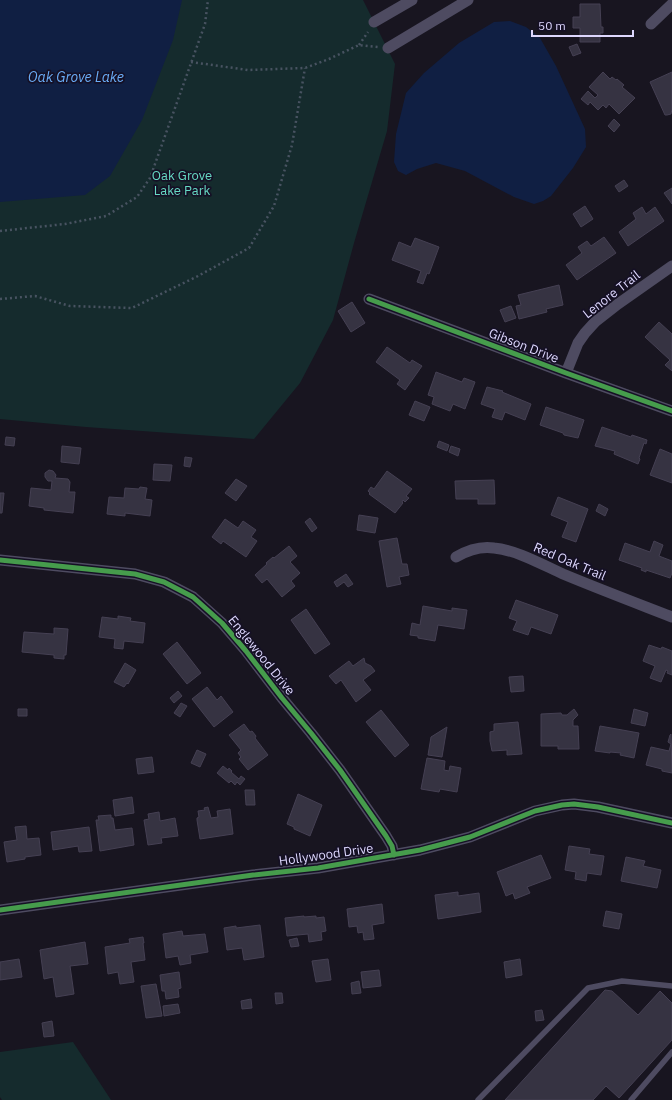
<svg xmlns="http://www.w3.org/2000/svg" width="672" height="1100" viewBox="0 0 672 1100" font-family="'IBM Plex Sans',sans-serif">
  <rect width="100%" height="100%" fill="#181520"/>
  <path fill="#152b2d" d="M0 0H363L395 64 387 131 354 243 333 320 300 383 254 439 86 427 0 419Z
    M73 1042 111 1100H2L0 1097V1052Z"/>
  <path fill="#101f43" d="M0 0H182L173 40 142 120 110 176 85 195 0 202Z
    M510 21 526 27 540 38 556 66 585 129 586 147 573 168 551 196 543 201 534 204 514 197 465 171 436 163 417 169 406 175 398 171 394 162 396 134 406 93 424 73 459 43 494 22Z"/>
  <path fill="#363342" stroke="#454053" d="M580 4H600L601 27H603V33H600V42H580V28H573V17H580Z
    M577 44 581 53 573 56 569 47Z
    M603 72 610 79 612 77 616 80 617 79 624 85 622 87 635 98 619 114 609 104 606 108 603 105 598 110 590 102 588 105 581 99 588 91 595 98 598 95 589 87Z
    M672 72V109L671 114 667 115H665L650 82Z
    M614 119 620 125 614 132 608 126Z
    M624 180 628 186 619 192 615 186Z
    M672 188V204L664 193Z
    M585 206 593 219 581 227 573 214Z
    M642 207 646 214 655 207 664 221 628 246 619 232 636 219 633 213Z
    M604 237 616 253 577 280 566 265 582 253 578 247 587 241 591 246Z
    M415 238 439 247 429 274 427 273 423 284 417 282 421 271 392 260 399 242 411 247Z
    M559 285 563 305 546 309 547 312 519 319 516 306 521 305 518 295Z
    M352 302 365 323 351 332 338 311Z
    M511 306 516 318 505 322 500 310Z
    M659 322 672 334V371L665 365 670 360 645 337Z
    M387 347 410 363 412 360 422 366 405 390 397 384 400 380 376 362Z
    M436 372 462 382 464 378 475 382 465 409 453 404 450 411 432 404 434 397 428 395Z
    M487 387 503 391 502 392 531 404 525 420 505 412 502 420 492 417 495 409 481 404Z
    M415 401 430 407 424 421 409 415Z
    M546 407 584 420 578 438 564 435 563 433 540 425Z
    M602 427 631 437 632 435 647 440 646 444 644 443 639 458 640 459 638 464 614 454 615 451 595 446Z
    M6 437 15 438 14 446 5 445Z
    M439 441 449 445 447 451 437 447Z
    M62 446 81 448 79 464 61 462Z
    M451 446 460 449 458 456 449 452Z
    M660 449 672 454V483L650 475Z
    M185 457 192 458 190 467 184 466Z
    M154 464 172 465 170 481 153 480Z
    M49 470 53 471 56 475 55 478 68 479 70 482 69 492H75L73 513 44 510V508L29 506 31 488 51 490 52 481H48L45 477V473Z
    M387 471 412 489 406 496 409 498 405 502 403 500 402 502 403 503 395 513 369 494 370 493 368 491 371 487 374 489Z
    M236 479 247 486 236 501 225 493Z
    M494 480 495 504H478V499H456L455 481Z
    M140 487 147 488 145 499 152 500 150 516 125 513V516L107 514 109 497 124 498 125 488 139 489Z
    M0 493H4L2 513H0Z
    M558 497 588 509 576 542 562 537 568 522 551 515Z
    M599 504 608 509 605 516 596 511Z
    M359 515 378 518 375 533 357 530Z
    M310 518 317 528 312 532 305 522Z
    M225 519 238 528 243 521 256 530 251 537 257 541 246 557 223 541 221 544 212 537Z
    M397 538 402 564H407L409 575 399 577 401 584 387 587 379 541Z
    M654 541 663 545 659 556 672 561V573L670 578 646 570V572L641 570 642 568 619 560 625 543 650 552Z
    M289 546 297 556 290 562 300 573 291 581 295 586 282 597 267 579 262 583 255 575 267 564 266 563 273 557 274 558Z
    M346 574 353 584 348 587 344 582 337 587 334 582Z
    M516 600 558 615 551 634 531 627 528 635 513 630 517 621 509 618Z
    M423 606 452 611V608L467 610 464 629 438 625 435 641 418 638V636L410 635 412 623 420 625Z
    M306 609 330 644 315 654 291 620Z
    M118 616 131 618 130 621 145 623 143 643 124 641 123 649 114 648 115 639 99 637 102 617 118 619Z
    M54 628 68 629 66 655H64V659L54 658V655L22 652 24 632 54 634Z
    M177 642 201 673 187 684 163 654Z
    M649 645 661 649 662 647 672 651V675L667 673 668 671 666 670 661 682 650 678 655 666 643 661Z
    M364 658 365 663 371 666 375 671 363 680 371 690 356 702 341 680 336 684 329 676 349 661 353 666Z
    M125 663 136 670 128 684 127 683 124 687 114 682Z
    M523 676 524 691 511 692 509 677Z
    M207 687 217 700 221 696 233 712 214 727 192 699Z
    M178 691 182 696 174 703 170 698Z
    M181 703 187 706 180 717 174 713Z
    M18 709H27V716H18Z
    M574 709 578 715 573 720V726H578L579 749H558V746H541V714L561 713 562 715H567Z
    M634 709 648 713 645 726 631 723Z
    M381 710 409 745 395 757 366 722Z
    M518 722 522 754 507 755V750L492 751 490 741V732L494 731V724Z
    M244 724 250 732 252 731 256 736 255 738 268 755 248 770 239 759 241 757 238 753 241 750 229 735Z
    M600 726 639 733 634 758 620 755 621 753 610 752V753L595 751Z
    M447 727 442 757 428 755 431 737Z
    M671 734 672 773 662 771V769L646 765 651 747 669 751 671 744 668 742 670 735Z
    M197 750 206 754 200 767 191 763Z
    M152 757 154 772 138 774 136 759Z
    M427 758 445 761 444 770 449 771 450 766 461 768 457 792 440 789 439 792 421 789Z
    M223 766 228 770 229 768 232 771 231 772 239 779 241 776 245 779 240 785 237 782 235 785 231 781 229 783 217 773Z
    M245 790H254L255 805H246Z
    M298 794 322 805 310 836 294 829V827L287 824Z
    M132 797 134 813 115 816 113 800Z
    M208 807 211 818 218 817 217 811 230 809 233 834 200 839 197 820V818L199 817 198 811 205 810 204 808Z
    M159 812 160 821 175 818 178 836 161 838 162 843 148 845 144 820 149 819 148 814Z
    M111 815V818H113L115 830 132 828 134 845 100 851 96 820H99L98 816Z
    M26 826 27 839 39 838 41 855 25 857V859L7 862 4 842 17 840 15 827Z
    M89 827 92 851 79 852 78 846 53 850 51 832Z
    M569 846 590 849 589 854 604 856 601 875 587 873 586 881 575 879 576 872 565 870Z
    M541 855 551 878 527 887 530 893 515 899 513 893 506 896 497 872Z
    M626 857 645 861 643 866 661 870 657 888 621 881Z
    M458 892V896L479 893 481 912 438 919 435 895Z
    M382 904 384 923 372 925 374 939 364 940 363 932 358 933 357 926 349 927 347 909Z
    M606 911 622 914 619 929 603 926Z
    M304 916V917L316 916V918L324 917 326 931 321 932 322 940 309 942 308 934 287 936 285 918Z
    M260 925 264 957 244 960 242 948 227 950 224 928 236 926V928Z
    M182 931 183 936 205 934 208 952 190 955 191 963 180 965 178 956 166 958 163 934Z
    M143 937 144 943H143L145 960 131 962 134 982 120 984 118 972 108 974 105 947 130 943 129 939Z
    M297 938 299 946 291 947 289 940Z
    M85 942 88 964 70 966 74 994 56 997 53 977 44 979 40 950Z
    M19 959 22 977 0 980V962Z
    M328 959 331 980 316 982 312 961Z
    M520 959 522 975 506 978 504 962Z
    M379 970 381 986 363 988 361 972Z
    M179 972 181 988 178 989 179 997 166 999 165 991H162L160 975Z
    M359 981 361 993 352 994 351 983Z
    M156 984 162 1016 146 1018 141 986Z
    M605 990 612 991 638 1015 660 991 672 1003V1040L619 1098 606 1086 593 1100H505Z
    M275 993H282L283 1003 276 1004Z
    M251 999 252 1008 242 1009 241 1001Z
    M178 1004 180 1013 164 1016 163 1006Z
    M542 1010 544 1020 536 1021 535 1011Z
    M52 1021 54 1036 44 1037 42 1023Z"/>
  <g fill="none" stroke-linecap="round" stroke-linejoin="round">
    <path stroke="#485361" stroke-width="2.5" stroke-dasharray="2 3" stroke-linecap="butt" d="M359 45 368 32
      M191 62 248 70 305 68 329 59 359 45 378 47
      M0 231 65 224 106 216 137 197 150 178 205 24 208 0
      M0 299 35 296 70 306 132 308 198 276 249 248 274 206 292 145 305 68"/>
    <path stroke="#4e4b61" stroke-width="5.5" d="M478 1100 588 988 622 981 672 986
      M631 1100 672 1052"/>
    <path stroke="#4e4b61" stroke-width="11" d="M374 22 412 0
      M651 24 672 4
      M388 48 468 0
      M369 299 566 373 672 411
      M566 373 578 343 585 333 595 322 618 304 672 266
      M456 557C468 550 481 546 494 548 517 550 543 565 563 574 599 589 636 603 672 617
      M0 560 135 574 164 582 193 597 222 623 246 651 282 698 311 733 340 770 386 836 392 846 394 855
      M0 910 253 875 318 868 420 850 470 837 535 811 562 805 574 804 598 807 672 823"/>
    <g stroke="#151025" stroke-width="8">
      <path id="cycleway" d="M369 299 566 373 672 411
        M0 560 135 574 164 582 193 597 222 623 246 651 282 698 311 733 340 770 386 836 392 846 394 855
        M0 910 253 875 318 868 420 850 470 837 535 811 562 805 574 804 598 807 672 823"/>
    </g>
    <use href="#cycleway" stroke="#469c4c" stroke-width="5"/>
  </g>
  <g text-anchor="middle" stroke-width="3.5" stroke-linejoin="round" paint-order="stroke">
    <g font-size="13" fill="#66dac4" stroke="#151025">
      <text x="182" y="180">Oak Grove<tspan x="182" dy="15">Lake Park</tspan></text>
    </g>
    <g font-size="13" fill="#ddd7fd" stroke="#151025">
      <text transform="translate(611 294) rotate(-38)" y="5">Lenore Trail</text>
      <text transform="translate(524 345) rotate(21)" y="5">Gibson Drive</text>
      <text transform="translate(570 561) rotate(23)" y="5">Red Oak Trail</text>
      <text transform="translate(262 655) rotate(51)" y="5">Englewood Drive</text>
      <text transform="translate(326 854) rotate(-8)" y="5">Hollywood Drive</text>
    </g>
    <g font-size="14" font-style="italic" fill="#6aadf8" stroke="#151025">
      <text x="76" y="82">Oak Grove Lake</text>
    </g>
  </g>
  <path d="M532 30v6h101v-6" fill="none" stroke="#ddd7fd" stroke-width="2"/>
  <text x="538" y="30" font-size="12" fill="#ddd7fd" stroke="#151025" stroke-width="3" paint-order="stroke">50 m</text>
</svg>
